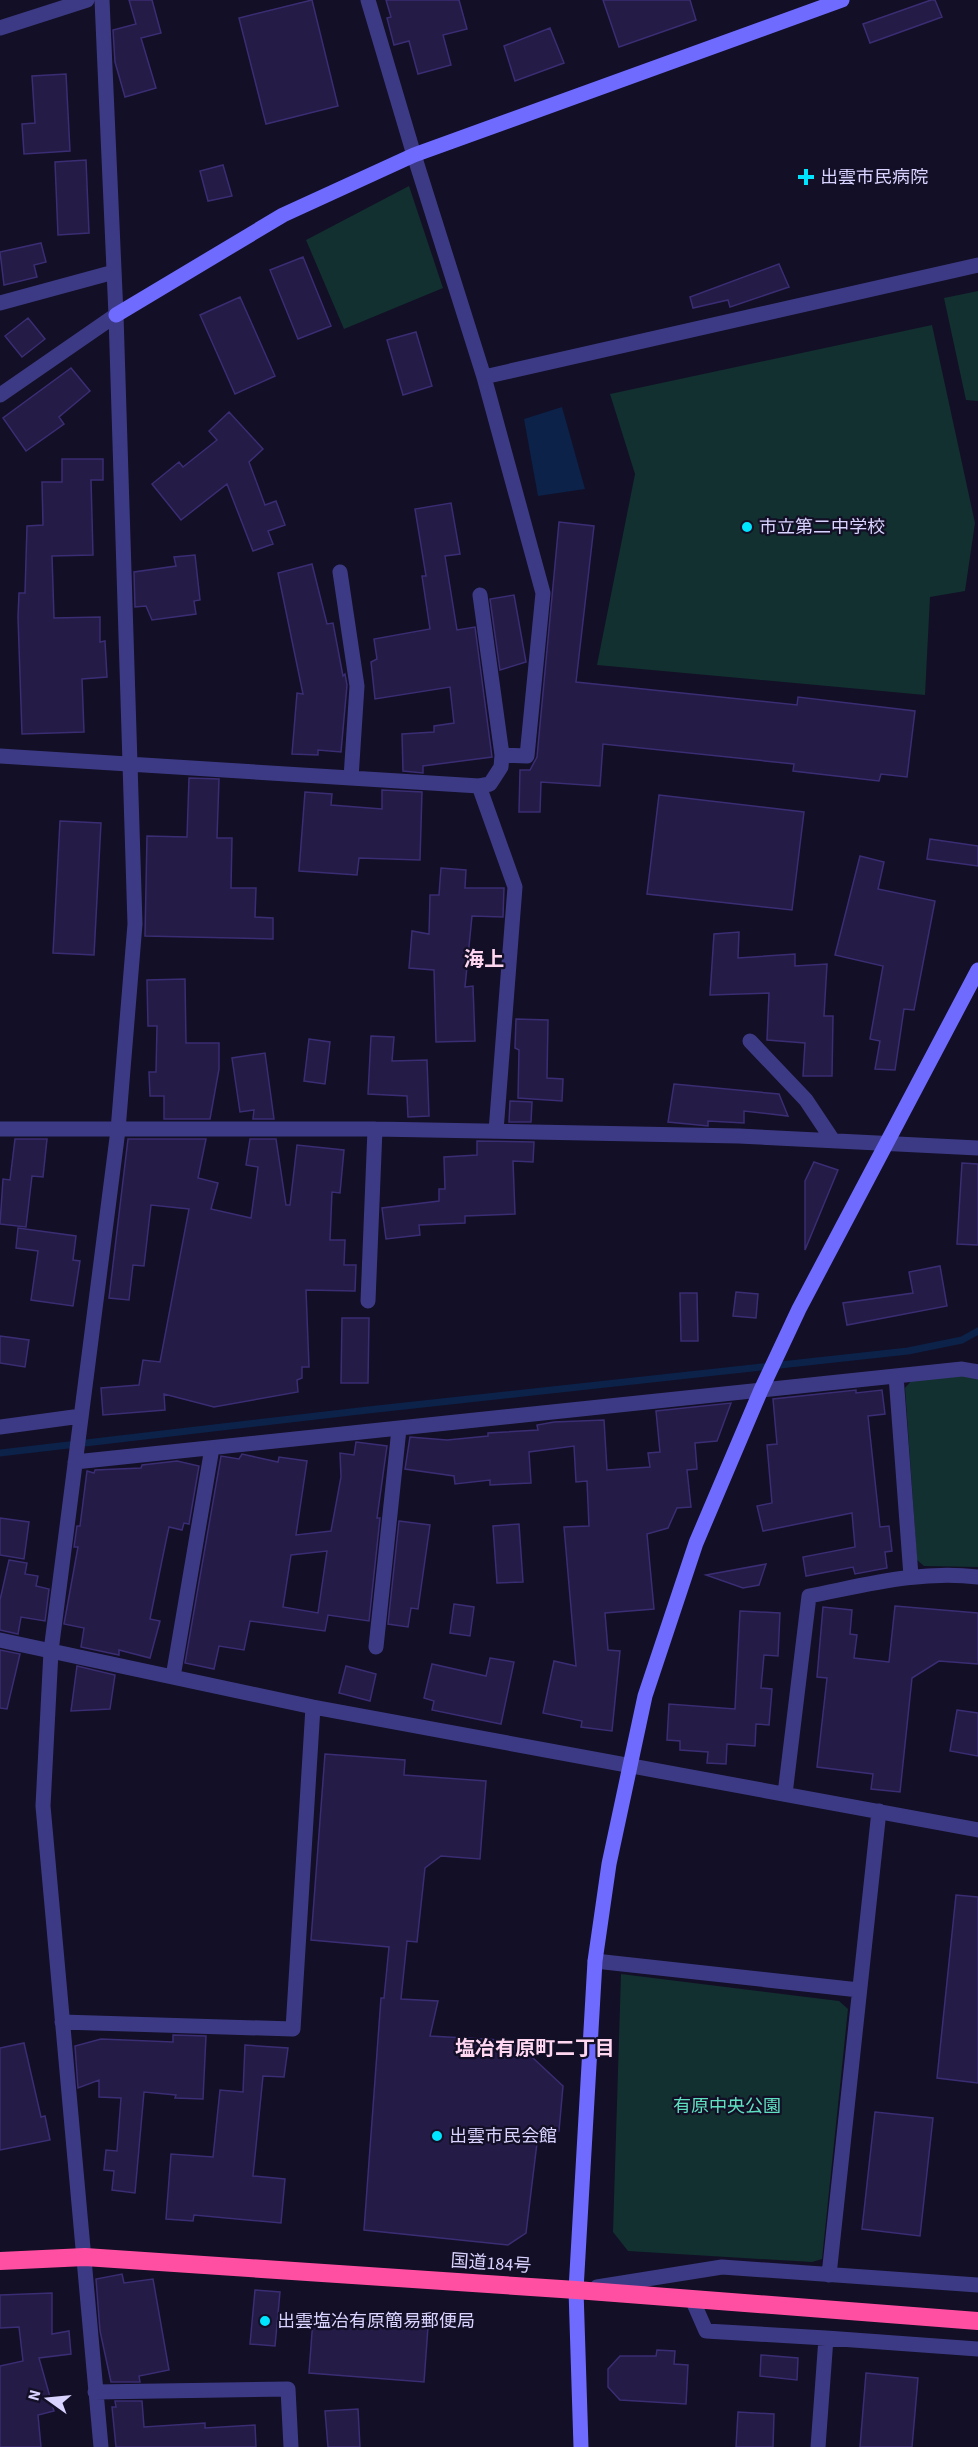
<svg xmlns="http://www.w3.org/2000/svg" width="978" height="2447" viewBox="0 0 978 2447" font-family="'Source Sans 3','Noto Sans JP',sans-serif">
  <rect width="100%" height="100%" fill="#130f26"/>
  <path fill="#12302f" d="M409 186 443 288 344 329 306 240Z
    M978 291V401L966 400 944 298Z
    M932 325 975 523 965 591 930 597 925 695 597 665 635 474 610 394Z
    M962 1376 978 1378V1567L924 1566 917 1560 905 1388 912 1380Z
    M621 1974 839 2001 848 2009 822 2259 812 2262 628 2251 613 2232Z"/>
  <path fill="#0c2248" d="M562 407 585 489 538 496 524 419Z"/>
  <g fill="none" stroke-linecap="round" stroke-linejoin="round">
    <path stroke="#0c2248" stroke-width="7" d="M0 1453 368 1410 908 1351 962 1340 978 1331"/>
  </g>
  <path fill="#241b47" stroke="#3b2d73" stroke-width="1.5" fill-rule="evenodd" d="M129 0H152L161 33 141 38 156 88 125 97 115 62 113 30 136 24Z
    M312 0 338 106 266 124 239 18Z
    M386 0H459L467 29 443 35 451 65 418 74 409 41 394 45 387 18 391 17Z
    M603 0H690L696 20 619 47Z
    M931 0H935L942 17 870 43 863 24Z
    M550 28 564 63 515 81 504 46Z
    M66 74 70 151 24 154 22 124 35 123 32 76Z
    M86 160 89 233 58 235 55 162Z
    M223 165 232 196 208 201 200 171Z
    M41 243 46 262 34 265 37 277 4 285 0 252Z
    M303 257 331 326 298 339 270 270Z
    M779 264 789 287 730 307 728 300 693 308 690 297Z
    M240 297 275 376 235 394 200 315Z
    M28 318 45 339 22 357 5 336Z
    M416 332 432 386 403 395 387 340Z
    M71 368 90 391 59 417 64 424 26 451 3 418Z
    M229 412 263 449 249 462 265 505 276 501 285 525 268 531 273 544 253 551 227 484 181 520 152 484 179 462 183 467 217 440 209 431Z
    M62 459H103V480H91L93 555 52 556 54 618 100 617V642L105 641 107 677 82 679 84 732 22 734 18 617 19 593H25L27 526 43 525 42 482H62Z
    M451 503 460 554 445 556 457 630 475 627 492 757 423 766V773L403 771 402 734 434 732V726L454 723 450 687 375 699 371 662 377 659 374 639 430 629 422 576H426L415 509Z
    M559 522 594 526 576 682 797 705 798 697 915 711 907 777 881 774 879 781 793 771 794 764 603 744 600 786 541 782 540 812H519L520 770H530L537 757Z
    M195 555 200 600 194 601 196 614 152 620 146 606 135 607 134 572 176 566 174 557Z
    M312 564 327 624 333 623 343 676 345 674 347 685 341 752 318 750V755L292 754 297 693 303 694 278 573Z
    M514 595 526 662 500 670 490 599Z
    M189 778 219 779 217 838H232L231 888H256L255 917 273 918V939L145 936 147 836 187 837Z
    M382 790 422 792 420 860 359 858 357 875 299 871 305 792 332 794 331 805 382 809Z
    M659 795 804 812 792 910 647 894Z
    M60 821 101 823 94 955 53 953Z
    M930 839 978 846V866L927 859Z
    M860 856 884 862 878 889 935 901 914 1010 904 1009 895 1070 875 1069 880 1041 870 1039 883 966 835 955Z
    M441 868 466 870 465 888H504L503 917 472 916 465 987 473 986 475 1041 436 1042 434 970 409 968 412 931 429 934 430 895H439Z
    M739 932 738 958 795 954V966L827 964 824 1016H833L832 1076H803L805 1043 767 1040 769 993 710 995 714 934Z
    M185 979 186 1043H219V1069L210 1119H164V1096H150L149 1072H156L157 1026H148L147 980Z
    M516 1019 548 1020 547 1078 563 1079 562 1101 518 1098 519 1050 515 1048Z
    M371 1036 394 1037 392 1061 427 1060 429 1116 408 1117 407 1096 368 1094Z
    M309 1039 330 1042 325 1084 304 1081Z
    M265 1053 274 1119H253L254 1110 240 1112 232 1058Z
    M674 1084 779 1094 788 1116 744 1111V1123L708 1121V1126L668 1122Z
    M510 1101 532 1102 531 1122H509Z
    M15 1139H47L43 1177 32 1176 26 1227 0 1224 3 1179 10 1180Z
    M128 1139H206L198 1178 218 1183 211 1209 251 1218 258 1167 246 1165 250 1139H276L286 1205H290L297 1145 344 1150 340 1193 332 1192 330 1240H345L344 1265H356L355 1291 306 1290 309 1367H302V1378L297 1380 298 1392 214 1407 164 1394 165 1410 103 1415 101 1388 139 1385 143 1360 160 1362 189 1209 151 1205 144 1266 133 1265 129 1300 109 1298Z
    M477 1141 534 1142 533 1162 513 1161 515 1214 465 1216V1223L419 1225 420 1235 386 1239 382 1208 439 1201V1189H445L444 1157 477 1155Z
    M814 1162 838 1170 805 1250V1181Z
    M962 1163 978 1164V1245L957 1244Z
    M18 1228 76 1236 73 1260 80 1261 73 1306 31 1300 38 1251 16 1248Z
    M940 1266 947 1306 847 1325 843 1303 913 1293 909 1272Z
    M736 1292 758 1294 756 1318 733 1316Z
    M680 1293H697L698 1341H681Z
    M342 1318H369L368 1383H341Z
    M0 1336 29 1340 25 1367 0 1363Z
    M856 1390V1393L882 1390 885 1414 868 1416 880 1527 889 1526 892 1551 885 1552 887 1568 855 1574 853 1567 806 1576 803 1557 855 1547 852 1513 763 1531 757 1506 772 1503 767 1445 777 1444 773 1399Z
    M731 1403 717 1441 695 1443 697 1469 687 1470 691 1507 677 1508 668 1528 647 1534 654 1609 605 1613 608 1650 620 1651 612 1731 581 1727 582 1721 543 1713 554 1661 576 1666 564 1527 589 1526 587 1481 576 1482 574 1446 529 1452 531 1483 490 1485V1480L455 1484 454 1476 405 1469 410 1437 447 1440 488 1436V1433L538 1430 537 1425 554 1422 604 1420 607 1470 650 1467 648 1453 660 1452 656 1411Z
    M356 1442 387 1446 377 1518H380L369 1621 328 1615 325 1631 250 1621 244 1650 219 1646 214 1669 185 1663 221 1456 239 1459 242 1454 278 1462 279 1457 307 1461 296 1535 331 1531 341 1477 340 1453 354 1455ZM327 1551 318 1613 283 1607 291 1555Z
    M177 1461 199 1466 189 1524 184 1523 182 1530 169 1527 167 1536 150 1619 160 1621 150 1658 119 1650V1655L81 1647 84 1628 64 1624 78 1547H74L77 1526H80L87 1471 94 1473 95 1470 141 1468 142 1465Z
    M0 1518 29 1522 24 1559 0 1555Z
    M399 1521 430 1525 418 1609 411 1608 408 1627 388 1624Z
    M519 1524 523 1582 497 1583 493 1526Z
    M9 1560 27 1563 25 1574 38 1576 36 1586 49 1589 45 1621 21 1617 18 1634 0 1630V1600Z
    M766 1564 759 1585 743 1588 706 1575Z
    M454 1604 474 1607 470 1636 450 1633Z
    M895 1606 978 1613V1664L939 1661 912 1678 900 1792 871 1789 873 1774 817 1767 827 1678 817 1677 823 1607 852 1610 850 1634 857 1635 854 1658 889 1662Z
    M740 1611 780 1613 778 1656 764 1655 761 1688 772 1689 769 1725 756 1724 755 1746 727 1744 726 1764 707 1763 708 1752 680 1750V1741L667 1740 669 1704 735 1709Z
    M0 1650 20 1654 7 1709 0 1708Z
    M490 1658 514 1662 501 1724 432 1710 434 1701 424 1698 432 1664 486 1676Z
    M77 1666 115 1675 110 1709 71 1711Z
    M346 1666 376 1674 370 1701 339 1693Z
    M957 1710 978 1713V1756L950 1751Z
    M325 1754 405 1760 404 1775 486 1781 480 1859 441 1856 425 1868 417 1942 407 1941 401 1999 438 2001 430 2036 536 2042 533 2058 563 2086 559 2131 537 2143 526 2233 508 2245 364 2230 381 1998H384L389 1947 311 1940Z
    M956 1895 978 1897V2083L937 2078Z
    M173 2035 206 2036 203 2099 175 2098 176 2095 144 2092 135 2193 112 2190 114 2171 104 2170 106 2150 117 2151 121 2098 99 2097V2080L78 2088 75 2046 101 2039 173 2042Z
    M24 2043 41 2117 45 2116 50 2140 0 2150V2048Z
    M245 2045 288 2048 284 2077 263 2076 253 2176 285 2179 281 2223 194 2215 193 2221 166 2219 171 2154 213 2157 220 2090 243 2092Z
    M875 2112 933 2118 920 2236 862 2229Z
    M122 2274 124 2283 153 2279 169 2370 139 2376 140 2382H111L100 2331 96 2279Z
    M255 2290 280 2292 275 2346 250 2344Z
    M52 2293V2334L69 2331 71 2354 39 2358 54 2411 38 2415 41 2447H0V2366L23 2361 19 2327 0 2328V2295Z
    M313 2319 428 2327 424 2382 309 2373Z
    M657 2350 675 2351 674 2364 688 2365 686 2404 620 2400 608 2387V2369L620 2356H656Z
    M761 2355 798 2358 797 2380 760 2376Z
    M866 2373 918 2378 912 2447H860Z
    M115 2401H142L144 2427 205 2423V2428L255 2425 256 2447H116L112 2407H116Z
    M358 2409 360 2447H328L325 2411Z
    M738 2412 774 2414 773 2447H736Z"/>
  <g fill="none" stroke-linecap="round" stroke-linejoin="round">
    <path stroke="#3d3a85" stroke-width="15" d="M0 28 87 0
      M0 303 114 272
      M484 377 978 265
      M0 395 116 315
      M340 572 357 686 351 778
      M480 595 502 755
      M0 756 479 786 490 784 501 767 502 755 527 756 543 593 484 377 414 155 368 0
      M479 786 515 887 496 1131
      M750 1041 806 1100 832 1139
      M0 1129H375L739 1136 978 1148
      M368 1301 375 1129
      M896 1376 911 1576
      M0 1427 81 1416
      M75 1462 962 1369 978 1372
      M0 1640 313 1707 978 1830
      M376 1647 399 1429
      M173 1677 212 1448
      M785 1794 809 1596C866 1585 920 1570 978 1577
      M595 1961 859 1990
      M62 2022 293 2029 313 1707
      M829 2275 879 1811
      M597 2287 722 2267 978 2285
      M692 2299 706 2331 826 2338
      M95 2392 288 2389 291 2447
      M101 2447 43 1806 51 1651 118 1130 135 924 116 315 102 0
      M818 2447 826 2338 978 2349"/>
    <path stroke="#6f6bff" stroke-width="15" d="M116 315 283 215 414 155 842 0
      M581 2447 576 2290 595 1961 609 1864 645 1696 696 1543 761 1390 799 1309 978 970"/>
    <path stroke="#ff4fa3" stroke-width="18" d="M0 2261 85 2257 576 2290 978 2321"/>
  </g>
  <g fill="#00e5ff" stroke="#130f26" stroke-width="2">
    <path d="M803 168h6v6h6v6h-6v6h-6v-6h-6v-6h6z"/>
    <circle cx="747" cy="527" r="6"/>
    <circle cx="437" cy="2136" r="6"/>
    <circle cx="265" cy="2321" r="6"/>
  </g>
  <g text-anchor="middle" stroke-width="4.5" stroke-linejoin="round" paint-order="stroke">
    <g font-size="18" fill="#d9d4ff" stroke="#130f26" text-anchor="start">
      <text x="820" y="183">出雲市民病院</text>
      <text x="759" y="533">市立第二中学校</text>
      <text x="449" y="2142">出雲市民会館</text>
      <text x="277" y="2327">出雲塩冶有原簡易郵便局</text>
    </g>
    <g font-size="18" fill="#5fe0c0" stroke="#130f26">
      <text x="727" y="2112">有原中央公園</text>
    </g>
    <g font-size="18" fill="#d9d4ff" stroke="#130f26">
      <text transform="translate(491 2263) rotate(4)" y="6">国道184号</text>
    </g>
    <g font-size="20" font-weight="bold" fill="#ffd6f0" stroke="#130f26">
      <text x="484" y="966">海上</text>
      <text x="535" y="2055">塩冶有原町二丁目</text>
    </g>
  </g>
  <g transform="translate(48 2399) rotate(285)" stroke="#130f26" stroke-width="4.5" paint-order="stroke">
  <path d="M0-4.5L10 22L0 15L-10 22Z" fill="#d9d4ff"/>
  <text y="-9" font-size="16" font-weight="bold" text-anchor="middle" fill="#d9d4ff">N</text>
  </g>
</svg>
